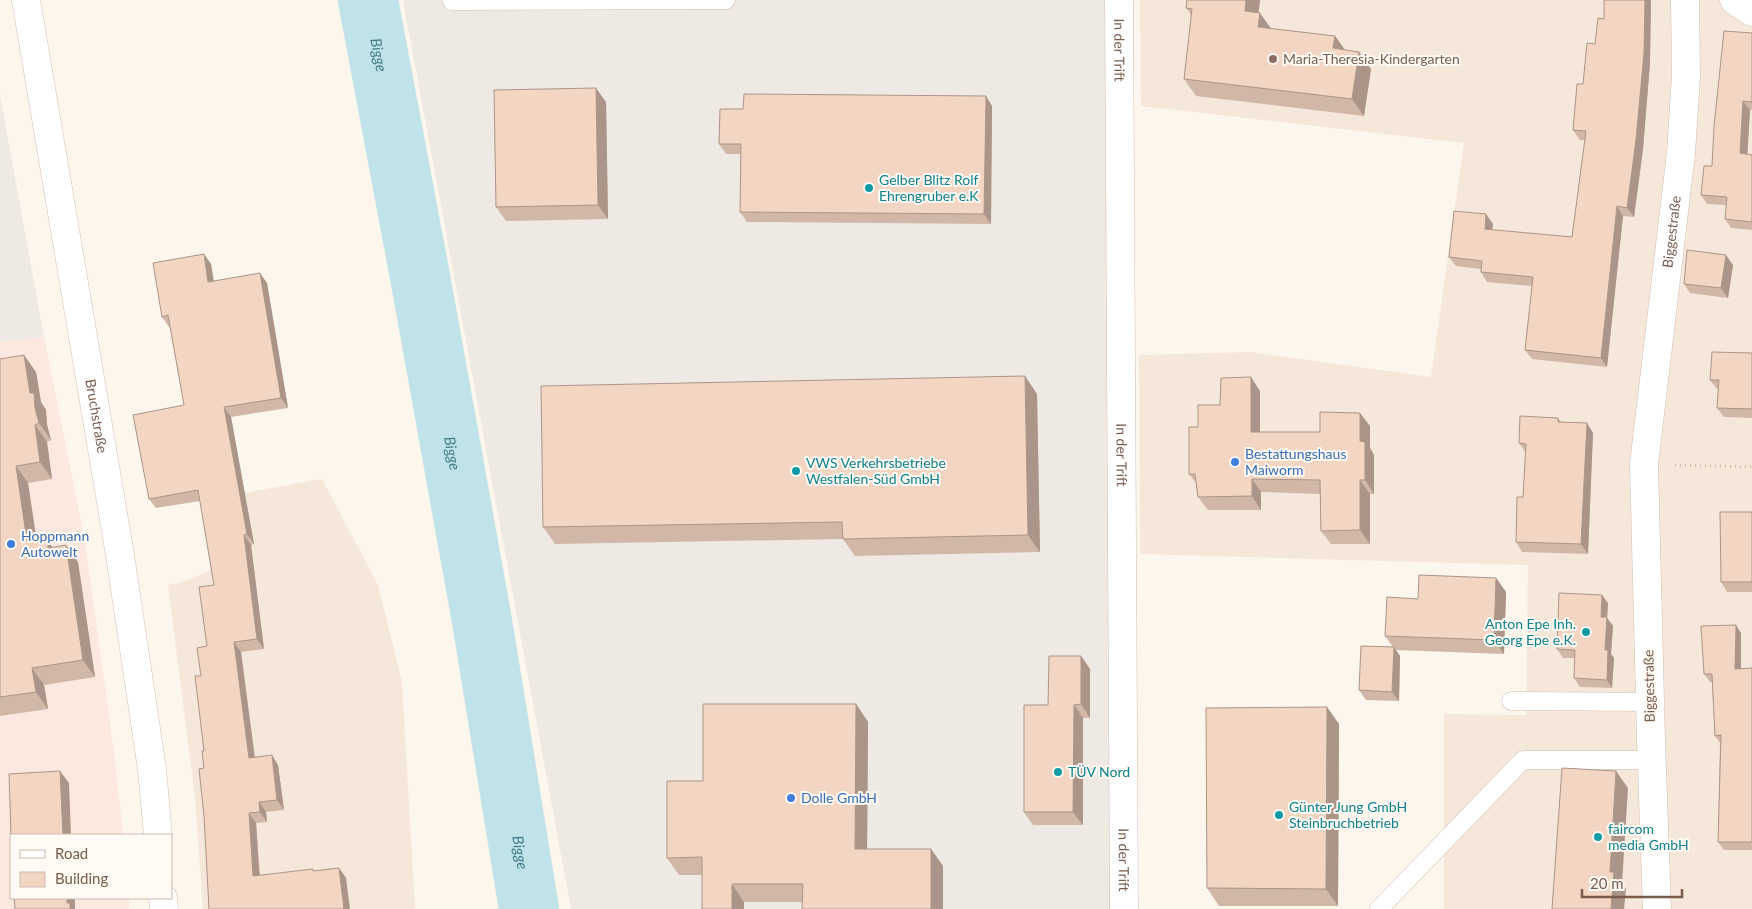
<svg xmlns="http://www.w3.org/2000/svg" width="1752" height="909" viewBox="0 0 1752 909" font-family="Lato,sans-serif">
  <rect width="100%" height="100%" fill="#fdf6ec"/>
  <path fill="#f5e8da" d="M1140 0H1752V909H1444V714L1526 715 1528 565 1140 554 1139 355 1250 352 1431 377 1464 143 1141 106Z
    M322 479 378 585 402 682 415 909H203L195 798 168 585 183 582 211 570 214 551 206 500Z"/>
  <path fill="#fde8e0" d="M44 337 85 542 114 752 123 835H11V898H129V909H0V342Z"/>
  <path fill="#efe9e4" d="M403 0H1119L1124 909H571Z
    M0 95 44 337 0 342Z"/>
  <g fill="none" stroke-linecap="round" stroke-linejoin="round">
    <path stroke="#bfe3e8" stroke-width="60" id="s1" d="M368 0 421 282 482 621 529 909"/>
    <g stroke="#d1beb0" stroke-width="19">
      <path id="service" d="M452 1 726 0
        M1511 701 1650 702
        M1379 909 1523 760H1652"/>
    </g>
    <g stroke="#d1beb0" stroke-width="29">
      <g id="minor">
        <path id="s2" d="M1119 0 1124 909"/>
        <path d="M1734 0 1752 12"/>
        <path id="s3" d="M1657 909 1651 740 1644 464 1681 153 1686 76 1685 0"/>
      </g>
    </g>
    <g stroke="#d6c0b0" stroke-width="29">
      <g id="secondary">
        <path id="s4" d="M26 0 120 555 152 769 158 835"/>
        <path d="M163 898 164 909"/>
      </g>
    </g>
    <path stroke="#d9b8a5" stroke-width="3" stroke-dasharray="1 4" stroke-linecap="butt" d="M1675 465 1752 467"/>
    <use href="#service" stroke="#fff" stroke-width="18"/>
    <use href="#minor" stroke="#fff" stroke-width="28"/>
    <use href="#secondary" stroke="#fff" stroke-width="28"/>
  </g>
  <path fill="#d1b7a8" d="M1604 0H1651L1650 63 1643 149 1634 217 1623 216 1607 367 1532 359 1525 350 1532 286 1487 282 1481 272V269L1456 266 1449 257 1493 224 1492 230 1572 237 1585 140H1580L1573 130 1583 84 1604 19Z
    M1186 8 1259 13 1271 29 1335 36 1345 50 1371 69 1364 116 1196 96 1184 79 1192 16Z
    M1752 33V110H1750L1747 154 1752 155V230L1731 228 1725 219 1726 205 1707 204 1701 195 1712 166Z
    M606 102 608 219 506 221 496 207Z
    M992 106 991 224 747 222 740 212 741 154H726L719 144Z
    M211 264 214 281 267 283 288 408 231 417 254 544 251 545 264 649 241 652 255 757 278 765 284 810 266 812 267 822 256 823 260 875 315 871 339 868 346 878 209 909 201 676 207 646 214 585 200 501 156 508 149 499 184 405 170 327H169L162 317Z
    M1733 265 1728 298 1690 293 1684 284Z
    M1752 353V418L1724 417 1717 408 1718 389H1717L1710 380Z
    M0 359 36 372 41 402 46 410 47 425 51 440 47 442 52 479 28 483 37 541 53 547 78 562 95 677 44 685 48 709 0 716Z
    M1260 391V432H1320L1370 426V448L1374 455V494H1370V544H1331L1321 531 1320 494 1261 492V510H1208L1198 497 1197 484 1189 474 1220 405Z
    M1037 394 1040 552 855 556 843 539 555 544 543 527Z
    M1558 418 1561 422 1593 433 1588 554 1522 552 1516 542 1523 497 1526 453 1519 443Z
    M1752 512V592H1727L1721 582Z
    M1496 578 1506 592 1504 654 1396 650 1400 656 1399 701 1366 700 1359 690 1393 647 1385 636 1418 599Z
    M1608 603 1607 618 1613 626 1611 654 1614 658 1612 688 1580 687 1574 678 1575 658H1563L1557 649Z
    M1741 633V668H1752V850H1724L1718 842 1720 743 1715 736 1712 682H1710L1704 674Z
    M1081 656 1090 669V718H1083V825H1033L1024 812 1048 705Z
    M856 704 868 722 867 849H931L943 866 802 902H744L702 875H679L667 858 703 781Z
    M1339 724 1338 906H1219L1207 888Z"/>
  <path fill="#aa9588" d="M1246 0H1260L1257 28 1245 11Z
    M1645 0H1651L1650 63 1643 149 1634 217 1627 208Z
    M1260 13 1272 30 1258 27Z
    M1335 36 1347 53 1333 48Z
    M1359 52 1371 69 1364 116 1352 99Z
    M596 88 606 102 608 219 598 205Z
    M986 96 992 106 991 224 984 214Z
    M1743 101 1750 110 1747 162 1740 153Z
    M1617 206 1623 216 1607 367 1601 358Z
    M1486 214 1493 224 1491 238 1485 229Z
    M204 254 211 264 215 292 208 282Z
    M1726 255 1733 265 1728 298 1721 288Z
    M260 273 267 283 288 408 281 398Z
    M24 355 36 372 41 402 46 410 47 425 51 440 39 423 30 393Z
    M1025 376 1037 394 1040 552 1028 535Z
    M1251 377 1260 391V446L1251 432Z
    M224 407 231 417 254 544 247 534Z
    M1360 413 1370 426V448L1374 455V494L1365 480 1360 441Z
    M1587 423 1593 433 1588 554 1581 544Z
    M35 425 47 442 52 479 40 462Z
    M16 466 28 483 39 558 27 541Z
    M1252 479 1261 492V510L1252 496Z
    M1360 480 1370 494V544L1360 530Z
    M244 535 251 545 264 649 257 639Z
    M48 541 60 558 48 548Z
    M66 545 78 562 95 677 83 660Z
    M1496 578 1506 592 1504 654 1494 640Z
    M1602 595 1608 603 1607 618 1613 626 1611 654 1614 658 1612 688 1607 680 1601 617Z
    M1736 625 1741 633V677L1735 669Z
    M234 642 241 652 256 768 249 758Z
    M1394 647 1400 656 1399 701 1392 692Z
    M1081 656 1090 669V718L1081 704Z
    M32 668 44 685 48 709 36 692Z
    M856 704 868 722 867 866 855 849Z
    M1074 705 1083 718V825L1073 812Z
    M1327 707 1339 724 1338 906 1326 889Z
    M272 755 278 765 284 810 277 800Z
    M60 771 69 783 71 835H63Z
    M1616 771 1628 788 1622 884 1626 889 1624 909H1611L1610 872Z
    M259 802 266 812 267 822 260 812Z
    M249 813 256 823 260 886 253 876Z
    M931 849 943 866V909H931Z
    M339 868 346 878 350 909H344Z
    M732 884 744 902V909H732Z
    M67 898H75V909H70L67 903Z"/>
  <path fill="#f3d5c3" stroke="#aa9588" d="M1187 0H1246L1245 11 1260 13 1258 27 1335 36 1333 48 1359 52 1352 99 1184 79 1192 9 1186 8Z
    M1604 0H1645L1644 53 1636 140 1627 208 1617 206 1601 358 1525 350 1533 277 1481 272 1482 261 1449 257 1454 211 1486 214 1485 229 1572 237 1586 131 1573 130 1577 84H1583L1587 43 1595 44 1598 18 1604 19Z
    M1724 31 1752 33V102L1743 101 1740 153 1752 155V222L1725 219 1727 197 1701 195 1704 166H1712L1714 126Z
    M596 88 598 205 496 207 494 90Z
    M744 94 986 96 984 214 740 212 741 144H719L720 109H743Z
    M1687 250 1726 255 1721 288 1684 284Z
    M204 254 208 282 260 273 281 398 224 407 247 534 244 535 257 639 234 642 249 758 272 755 277 800 259 802 260 812 249 813 253 876 313 869V871L339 868 344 909H209L204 816 199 769 204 768 202 751H204L195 676H201L197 648 207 646 199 587 214 585 198 490 149 499 133 415 184 405 168 315 162 317 153 263Z
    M1712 352 1752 353V409L1717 408 1719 380H1710Z
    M24 355 30 393H34L35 408 39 423 35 425 40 462 16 466 27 541H48V548L66 545 83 660 32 668 36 692 0 697V359Z
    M1025 376 1028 535 843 539 842 522 543 527 541 386Z
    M1251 377V432H1320V412L1360 413V441L1365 442V480H1360V530L1321 531 1320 480 1252 479V496L1198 497 1195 474H1189V427H1198V405H1220L1221 378Z
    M1520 416 1558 418V422L1587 423 1581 544 1516 542 1517 497H1523L1526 444 1519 443Z
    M1720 512H1752V582H1721Z
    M1419 575 1496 578 1494 640 1385 636 1387 597 1418 599Z
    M1559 593 1602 595 1601 617H1607L1605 650H1608L1607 680 1574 678 1575 650 1557 649Z
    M1736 625 1735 669 1752 668V842H1718L1721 735 1715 736 1712 674H1704L1701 626Z
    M1361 646 1394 647 1392 692 1359 690Z
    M1049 656H1081V704L1074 705 1073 812H1024V705H1048Z
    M703 704H856L855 849H931V909H802L803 884H732V909H702V857L667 858V781H703Z
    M1327 707 1326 889 1207 888 1206 708Z
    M1562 768 1616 771 1610 872H1614L1611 909H1552Z
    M60 771 63 835H11L9 774Z
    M14 898H67V903H70V909H15Z"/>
  <circle fill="#8d6e63" stroke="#fffaf3" stroke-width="2" cx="1273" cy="59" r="5"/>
  <g fill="#0f9aa8" stroke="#fffaf3" stroke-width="2">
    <circle cx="869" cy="188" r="5"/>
    <circle cx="796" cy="471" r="5"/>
    <circle cx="1586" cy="632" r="5"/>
    <circle cx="1058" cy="772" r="5"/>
    <circle cx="1279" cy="815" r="5"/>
    <circle cx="1598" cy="837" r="5"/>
  </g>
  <g fill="#3f7fe0" stroke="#fffaf3" stroke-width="2">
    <circle cx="1235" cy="462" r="5"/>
    <circle cx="11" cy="544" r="5"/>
    <circle cx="791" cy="798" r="5"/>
  </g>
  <g text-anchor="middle" stroke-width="4" stroke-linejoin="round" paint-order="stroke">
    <g font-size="14" fill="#7a5c4d" stroke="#fffaf3">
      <text dy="5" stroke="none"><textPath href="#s2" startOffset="50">In der Trift</textPath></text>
      <text dy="5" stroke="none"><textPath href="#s3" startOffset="679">Biggestraße</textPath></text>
      <text dy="5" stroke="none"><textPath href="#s4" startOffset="422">Bruchstraße</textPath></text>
      <text dy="5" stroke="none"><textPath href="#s2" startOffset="455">In der Trift</textPath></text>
      <text transform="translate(1649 686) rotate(-91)" y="5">Biggestraße</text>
      <text dy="5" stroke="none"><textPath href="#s2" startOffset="860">In der Trift</textPath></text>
    </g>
    <g font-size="14" fill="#785e54" stroke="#fffaf3" text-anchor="start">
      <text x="1283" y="64">Maria-Theresia-Kindergarten</text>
    </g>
    <g font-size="14" fill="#0d838f" stroke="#fffaf3" text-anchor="start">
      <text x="879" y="185">Gelber Blitz Rolf<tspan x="879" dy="16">Ehrengruber e.K</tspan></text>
      <text x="806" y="468">VWS Verkehrsbetriebe<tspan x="806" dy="16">Westfalen-Süd GmbH</tspan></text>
      <text x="1576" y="629" text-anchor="end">Anton Epe Inh.<tspan x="1576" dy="16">Georg Epe e.K.</tspan></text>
      <text x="1068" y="777">TÜV Nord</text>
      <text x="1289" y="812">Günter Jung GmbH<tspan x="1289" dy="16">Steinbruchbetrieb</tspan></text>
      <text x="1608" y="834">faircom<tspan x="1608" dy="16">media GmbH</tspan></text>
    </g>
    <g font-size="14" fill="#366cbe" stroke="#fffaf3" text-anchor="start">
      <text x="1245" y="459">Bestattungshaus<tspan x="1245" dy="16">Maiworm</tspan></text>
      <text x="21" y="541">Hoppmann<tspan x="21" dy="16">Autowelt</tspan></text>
      <text x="801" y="803">Dolle GmbH</text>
    </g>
    <g font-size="15" font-style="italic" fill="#437c86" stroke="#fffaf3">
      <text dy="5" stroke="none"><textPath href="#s1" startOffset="56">Bigge</textPath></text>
      <text dy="5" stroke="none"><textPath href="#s1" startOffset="461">Bigge</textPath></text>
      <text dy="5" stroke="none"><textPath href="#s1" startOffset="866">Bigge</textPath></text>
    </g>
  </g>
  <rect x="10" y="834" width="162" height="65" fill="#fffaf3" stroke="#cabbb1"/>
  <rect x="20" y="850" width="25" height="8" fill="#ffffff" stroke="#cabbb1"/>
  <text x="55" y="859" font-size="15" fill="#7a5c4d">Road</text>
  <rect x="20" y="872" width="25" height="15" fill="#f3d5c3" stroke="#cabbb1"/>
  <text x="55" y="884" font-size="15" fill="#7a5c4d">Building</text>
  <path d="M1582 889v8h100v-8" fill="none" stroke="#7a5c4d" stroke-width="2.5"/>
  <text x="1590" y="889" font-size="15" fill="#7a5c4d" stroke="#fffaf3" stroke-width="4" paint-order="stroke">20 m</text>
</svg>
